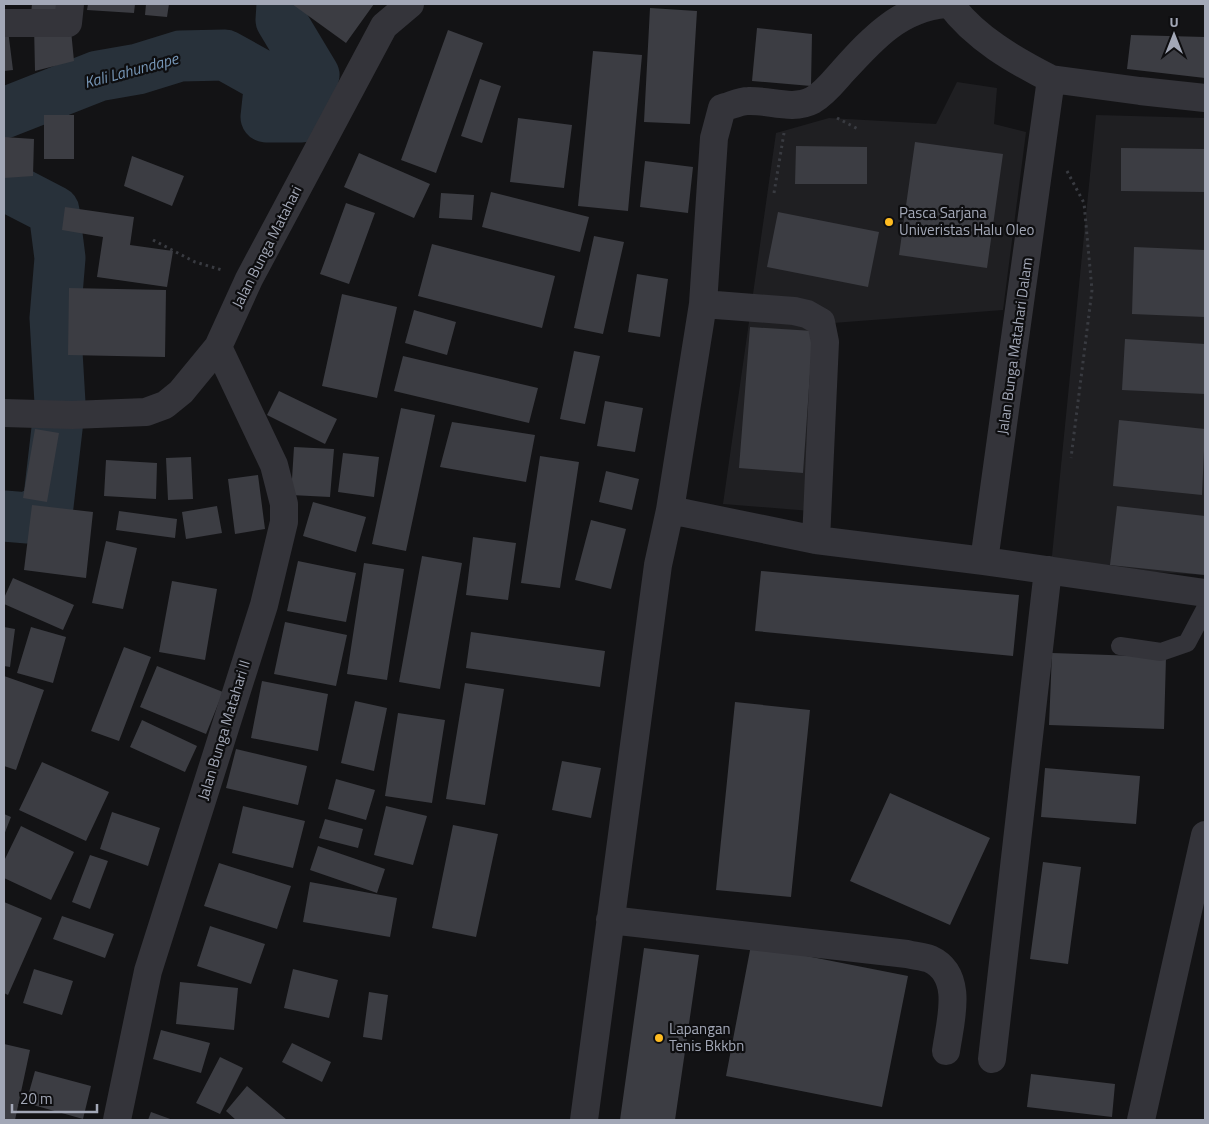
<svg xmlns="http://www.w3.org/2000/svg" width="1209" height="1124" viewBox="0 0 1209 1124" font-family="'Titillium Web',sans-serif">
  <rect width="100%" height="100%" fill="#131315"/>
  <path fill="#1f1f22" d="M957 82 997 88 994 124 1026 132 1003 310 820 324 811 511 723 504 776 133 829 118 936 124Z
    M1096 115 1205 118V575L1051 566Z"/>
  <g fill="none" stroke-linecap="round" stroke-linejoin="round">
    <path stroke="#28313a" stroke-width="51" d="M4 113 98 76 138 69 180 56 225 55 270 80 266 117H302L314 75 281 20 282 4
      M4 185 54 211 60 258 55 318 60 403 48 506 28 518 4 516"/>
  </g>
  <path fill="#3c3d43" d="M32 4H76L75 17 31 14Z
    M88 4H135L134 13 87 10Z
    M146 4H169L167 17 145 15Z
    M292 4H374L346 43Z
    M650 8 697 11 690 124 644 122Z
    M70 20 74 61 35 71 34 25Z
    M757 28 812 34 811 86 752 81Z
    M8 30 13 70 4 71V31Z
    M448 30 483 43 436 173 401 160Z
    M1131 35 1205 37V78L1127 69Z
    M593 51 642 55 628 211 578 206Z
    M480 79 501 86 482 143 461 136Z
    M44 115H74V159H44Z
    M518 118 572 125 564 188 510 182Z
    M4 137 34 139 33 176 4 178Z
    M915 142 1003 154 987 268 899 255Z
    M796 146 867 147V184H795Z
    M1121 148 1205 149V192L1121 191Z
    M359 153 430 184 414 218 344 187Z
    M132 156 184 176 172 206 124 186Z
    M645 161 693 167 688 213 640 207Z
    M491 192 589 217 580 252 482 227Z
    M441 193 474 195 472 220 439 218Z
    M346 203 375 213 349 284 320 274Z
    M65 207 134 217 130 245 173 251 167 287 97 277 103 237 62 230Z
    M778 212 879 232 868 287 767 267Z
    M594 236 624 242 603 334 574 328Z
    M432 244 555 276 542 328 418 296Z
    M1134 247 1205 250V317L1132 314Z
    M637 274 668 279 660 337 628 332Z
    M69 288 166 290 165 357 68 355Z
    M342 294 397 307 377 398 322 386Z
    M414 310 456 322 447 355 405 343Z
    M750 327 813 331 803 473 739 468Z
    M1125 339 1205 344V394L1122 390Z
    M574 351 600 356 585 424 560 419Z
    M403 356 538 388 529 423 394 391Z
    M279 391 337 419 325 444 267 415Z
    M605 401 643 408 635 452 597 446Z
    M401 408 435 415 406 551 372 544Z
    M1119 420 1205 429 1202 495 1113 486Z
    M452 422 535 435 526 482 440 467Z
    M35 429 59 433 47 502 23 498Z
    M294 447 334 449 330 497 291 495Z
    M343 453 379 457 374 497 338 492Z
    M540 456 579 462 560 588 521 583Z
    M191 457 193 499 168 500 166 458Z
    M106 460 157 463 156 499 104 496Z
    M606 471 639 479 632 510 599 502Z
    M258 475 265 529 235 534 228 479Z
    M313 502 366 517 356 552 303 536Z
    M32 505 93 512 86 578 24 570Z
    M217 506 222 533 186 539 182 512Z
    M1117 506 1205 516V575L1110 565Z
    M119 511 177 519 175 538 116 530Z
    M591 520 626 529 611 589 575 580Z
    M473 537 516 543 508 600 466 595Z
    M106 541 137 548 123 609 92 603Z
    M422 556 462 563 440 689 399 682Z
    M298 561 356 573 346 622 287 611Z
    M364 563 404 569 387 680 347 674Z
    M761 571 1019 595 1013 656 755 631Z
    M13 578 74 605 63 630 4 604V598Z
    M172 581 217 589 205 660 159 652Z
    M285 622 347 635 336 686 274 674Z
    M4 627 15 629 10 667 4 666Z
    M31 627 66 637 53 683 17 673Z
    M471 632 605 651 600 687 466 668Z
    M124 647 151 657 119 741 91 731Z
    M1052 653 1166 657 1164 729 1049 725Z
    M157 666 223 692 206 734 140 707Z
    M4 676 44 690 16 770 4 766Z
    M262 681 328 694 318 751 251 738Z
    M465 683 504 689 485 805 446 799Z
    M355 701 387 708 374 771 341 763Z
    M735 702 810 710 791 897 716 890Z
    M398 713 445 720 432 803 385 796Z
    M142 720 197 746 185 772 130 747Z
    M236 749 307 766 298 805 226 788Z
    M562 761 601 768 591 818 552 810Z
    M42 762 109 792 86 841 19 810Z
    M1045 768 1140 776 1136 824 1041 817Z
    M336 779 375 790 366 820 328 809Z
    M890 793 990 838 950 925 850 881Z
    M243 806 305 821 293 868 232 853Z
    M386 806 427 816 413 865 374 855Z
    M112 812 160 828 148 866 100 849Z
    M4 814 11 817 4 835Z
    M325 819 363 829 358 848 319 838Z
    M453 825 498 834 476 937 432 928Z
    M21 826 74 852 51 900 4 878V861Z
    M318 846 385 869 377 893 310 870Z
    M90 855 108 861 90 909 72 902Z
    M1043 862 1081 867 1068 964 1030 959Z
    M219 863 291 886 277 929 204 906Z
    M310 882 397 898 390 937 303 922Z
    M4 902 42 918 8 995 4 993Z
    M62 916 114 934 105 958 53 939Z
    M210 926 265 944 251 984 197 966Z
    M751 945 908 976 882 1107 726 1076Z
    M644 948 699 955 675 1120H620Z
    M34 969 73 981 62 1015 23 1003Z
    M293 969 338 980 329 1018 284 1008Z
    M180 982 238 988 234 1030 176 1024Z
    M369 992 388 995 382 1040 363 1037Z
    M161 1030 210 1043 201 1073 153 1059Z
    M292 1043 331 1062 322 1082 282 1062Z
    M4 1044 30 1050 15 1120H4Z
    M220 1057 243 1068 220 1114 196 1103Z
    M35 1071 91 1086 83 1119 26 1103Z
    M1031 1074 1115 1084 1112 1117 1027 1107Z
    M247 1086 287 1120H236L226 1111Z
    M151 1112 173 1120H148Z"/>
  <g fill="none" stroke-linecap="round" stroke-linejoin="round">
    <path stroke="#393b41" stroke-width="3" stroke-dasharray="2.5 4" stroke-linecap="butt" d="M837 118 858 129
      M1067 171 1084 203 1092 290 1071 458
      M774 193 784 133
      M153 240 195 262 222 270"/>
    <path stroke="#34343a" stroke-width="18" d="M1120 646 1161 652 1187 643 1205 609"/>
    <path stroke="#34343a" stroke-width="28" d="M950 4C975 38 1014 60 1051 79L984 561
      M4 23H68L70 4
      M1051 79 1140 91 1205 98
      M703 304 794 311 807 314 821 322 825 342 816 540
      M4 413 72 415 146 412 165 405 181 392 218 347 249 279 384 26 410 4
      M670 510 816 540 984 561 1205 593
      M610 920 907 954C914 956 923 956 930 959 965 975 950 1022 946 1051
      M992 1059 1048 570
      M117 1120 148 971 264 605 284 522V504L274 465 218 347
      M584 1120 658 565 670 510 703 304 714 138 722 108C730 106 740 101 748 101 770 100 792 111 813 100 825 93 834 81 843 71 873 38 900 8 946 4
      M1141 1120 1205 835"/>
  </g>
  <g fill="#ffbc21" stroke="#0e0e10" stroke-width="2">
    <circle cx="889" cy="222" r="5"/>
    <circle cx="659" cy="1038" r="5"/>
  </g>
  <g text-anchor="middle" stroke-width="4.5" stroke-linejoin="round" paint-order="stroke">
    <g font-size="15" fill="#a3a8b7" stroke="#0e0e10" text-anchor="start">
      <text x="899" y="218">Pasca Sarjana<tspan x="899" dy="17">Univeristas Halu Oleo</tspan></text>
      <text x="669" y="1034">Lapangan<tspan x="669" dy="17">Tenis Bkkbn</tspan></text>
    </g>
    <g font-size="15" fill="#a3a8b7" stroke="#0e0e10">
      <text transform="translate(267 247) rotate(-63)" y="5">Jalan Bunga Matahari</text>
      <text transform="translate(1015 346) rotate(-82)" y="5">Jalan Bunga Matahari Dalam</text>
      <text transform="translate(224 730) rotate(-73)" y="5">Jalan Bunga Matahari II</text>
    </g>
    <g font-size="16" font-style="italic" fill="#7696b6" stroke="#0e0e10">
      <text transform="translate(131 70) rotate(-15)" y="6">Kali Lahundape</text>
    </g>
  </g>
  <rect width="1209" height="1124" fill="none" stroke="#a3a8b7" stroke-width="10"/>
  <g transform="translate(1174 35)" stroke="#0e0e10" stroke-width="4" paint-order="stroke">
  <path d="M0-4L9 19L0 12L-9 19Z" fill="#a3a8b7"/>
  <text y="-8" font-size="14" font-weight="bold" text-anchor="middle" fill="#a3a8b7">U</text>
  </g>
  <path d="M12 1104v8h85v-8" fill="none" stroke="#a3a8b7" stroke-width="2.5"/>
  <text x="20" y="1104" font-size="15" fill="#a3a8b7" stroke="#0e0e10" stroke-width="4" paint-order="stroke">20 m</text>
</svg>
